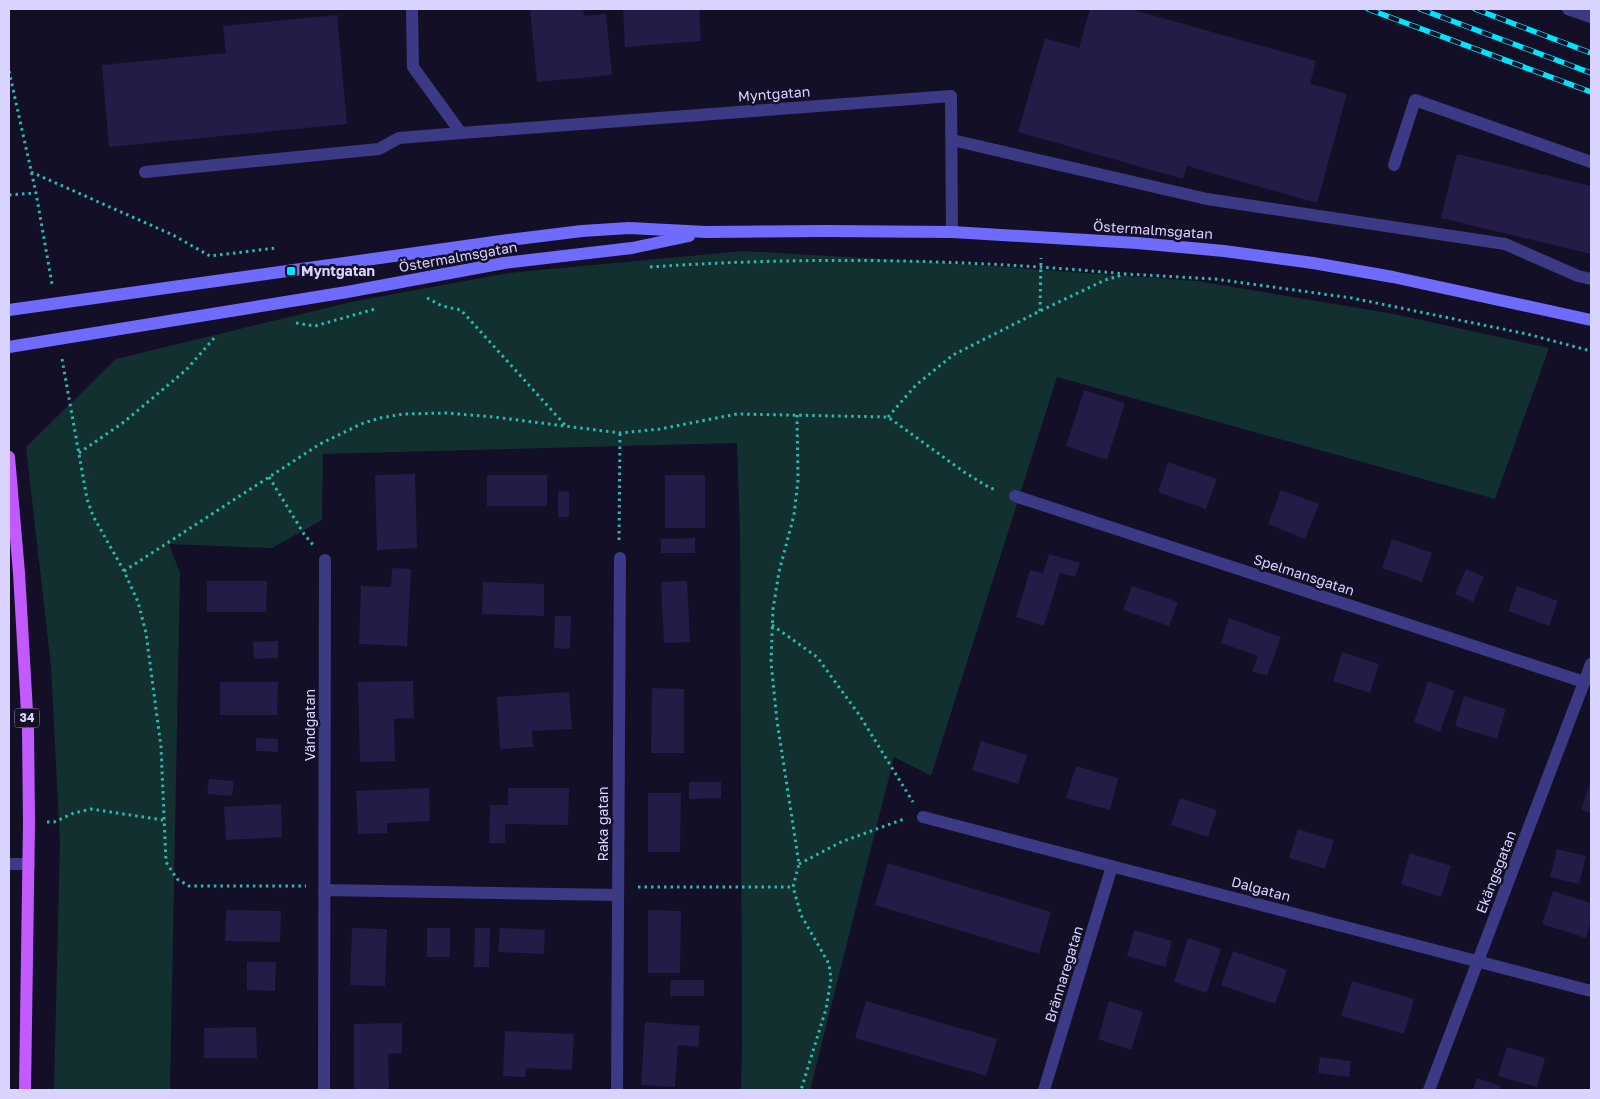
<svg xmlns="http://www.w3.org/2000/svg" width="1600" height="1099" viewBox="0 0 1600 1099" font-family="'Golos Text',sans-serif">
  <rect width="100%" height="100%" fill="#130f26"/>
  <path fill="#12302f" d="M743 251 934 262 1197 281 1394 314 1549 348 1495 499 1057 377 931 776 894 757 810 1090H741L742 1045 740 531 737 443 323 454 322 520 272 548 169 544 180 573 170 1090H54L60 842 51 666 26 447 116 359 351 302 508 273Z"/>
  <path fill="#241b47" d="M530 9H583L584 16 606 14 612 75 537 82Z
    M623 9H699L701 41 625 47Z
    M1090 9H1130L1316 61 1310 84 1347 94 1317 203 1187 166 1183 179 1018 132 1045 38 1079 48Z
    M337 15 347 124 109 147 102 65 226 53 223 26Z
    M1457 154 1591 186V254L1441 218Z
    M1084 390 1125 403 1107 460 1066 446Z
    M1168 462 1217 479 1206 509 1158 492Z
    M415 474 417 548 377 550 375 475Z
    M487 475H547V506H487Z
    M665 475H705V528H665Z
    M1281 490 1319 504 1305 539 1268 524Z
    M558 491 569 492V517H558Z
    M695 538V553H661V539Z
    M1392 539 1432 553 1422 582 1382 568Z
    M1049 554 1080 563 1075 577 1060 573 1044 626 1016 617 1030 570 1043 573Z
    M392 568 411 569 407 646 359 644 361 586 391 587Z
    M1466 569 1484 577 1473 602 1455 594Z
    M207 581H267L266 612H207Z
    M687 581 690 642 664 643 661 582Z
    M483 582 544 584V616L482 614Z
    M1132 586 1178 602 1169 626 1123 610Z
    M1517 586 1558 601 1549 626 1508 611Z
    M555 616H571L570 649 554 648Z
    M1229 618 1281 637 1267 676 1252 671 1258 656 1221 643Z
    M278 641V658L254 659 253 642Z
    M1342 652 1379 664 1370 693 1333 681Z
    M413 681 414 718 394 719 395 761 360 762 358 682Z
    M1428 681 1455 691 1440 732 1414 722Z
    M220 682H278L277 715H220Z
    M652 688 684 689V753H651Z
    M569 692 572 729 532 731 533 747 500 749 497 697Z
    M1464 696 1506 709 1497 739 1455 726Z
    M256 738 278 739V752L256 751Z
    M981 741 1027 755 1018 784 972 770Z
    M1076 766 1118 778 1110 810 1066 798Z
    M209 779 234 781 232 796 207 794Z
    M1591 780V813L1581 810Z
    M689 782H721V798L689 799Z
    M429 788 430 821 387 823V833L358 834 356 791Z
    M508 788H569L568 825 505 824V843H489L490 805H508Z
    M648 793H681L680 852H648Z
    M1180 798 1217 810 1208 837 1171 825Z
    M281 804 282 837 226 840 224 807Z
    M1298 829 1334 840 1325 869 1289 858Z
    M1557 849 1586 856 1579 884 1550 877Z
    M1410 853 1451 866 1441 897 1401 884Z
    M888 863 1051 912 1039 954 875 905Z
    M1553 891 1591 903V920L1586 938 1542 924Z
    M226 910 281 911 280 942 225 941Z
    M648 910 681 911 680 973H648Z
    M352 928 387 929 385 986 350 985Z
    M427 928H450V957H427Z
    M475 928H490L489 967H474Z
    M500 928 545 930 544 954 498 952Z
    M1134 930 1172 941 1165 967 1127 956Z
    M1188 938 1221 949 1207 993 1174 982Z
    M1233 951 1287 970 1275 1004 1221 985Z
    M247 962H276L275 991 247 990Z
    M671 980H704V996H670Z
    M1352 981 1414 999 1404 1034 1341 1016Z
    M866 1001 997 1039 986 1076 855 1038Z
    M1109 1001 1143 1012 1131 1050 1098 1039Z
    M645 1022 700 1026 698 1047 678 1045 675 1087 641 1085Z
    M402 1023V1053L388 1054 389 1090H354V1024Z
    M256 1027 257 1058H204V1028Z
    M505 1031 574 1034 572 1070 526 1068 525 1077 503 1076Z
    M1507 1047 1545 1058 1537 1087 1498 1076Z
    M1320 1057 1351 1061 1349 1077 1318 1073Z
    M1477 1078 1501 1086 1500 1090H1473Z"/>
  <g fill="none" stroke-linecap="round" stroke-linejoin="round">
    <path stroke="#2fb8b0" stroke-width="3" stroke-dasharray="2.5 4" stroke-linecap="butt" d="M9 71 36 193 52 284
      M31 172 173 235 210 256 276 248
      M9 195 36 193
      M650 267C809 256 968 259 1126 274
      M427 298 442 306 461 310 565 425
      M1040 311 1041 258
      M296 323 315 326 375 309
      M62 359 87 499 93 516 124 571 138 602 146 633 161 747 166 862 177 879 189 886H306
      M797 415 798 480 794 515 779 572 773 609 771 662 777 721 799 864 793 887 801 915 829 964 831 979 826 1009 801 1090
      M888 417 916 385 953 355 1040 311 1105 280 1126 274 1215 279 1352 298 1527 334 1591 351
      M79 453 124 422 186 370 216 336
      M269 477 304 534 314 546
      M619 540 620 433
      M124 571 320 444 361 424 380 418 403 414 447 413 494 417 620 433 660 429 737 414 888 417 964 472 990 488 997 490
      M772 625 817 657 860 716 913 802
      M47 822H54L74 813 91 809 163 820
      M799 864 841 842 904 819
      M638 887H793"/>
    <path stroke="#3d3a85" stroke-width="12" d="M412 9 413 67 461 133
      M952 140 1207 199 1505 244 1578 276 1591 279
      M1394 165 1415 100 1591 162
      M145 172 379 149 399 138 461 133"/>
    <path stroke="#3d3a85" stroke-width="12" d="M1568 9 1591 17
      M461 133 951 96 952 232
      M1015 496 1584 682
      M923 817 1591 991
      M9 864H29
      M324 890 618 895
      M324 1090 325 560
      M617 1090 620 558
      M1044 1090 1112 866
      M1429 1090 1591 664"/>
    <path stroke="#6f6bff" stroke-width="12" d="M9 310 501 241 582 231 629 228 706 232 826 231 952 232 1137 243 1224 251 1313 263 1393 277 1591 320
      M9 347 347 292 504 263 632 248 689 236"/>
    <path stroke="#c25bff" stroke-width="12" d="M9 457 19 573 28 729 29 823 25 1090"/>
    <g stroke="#00e5ff" stroke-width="5.5">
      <path id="rail" d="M1368 9 1591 92
        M1420 9 1591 73
        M1475 9 1591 53"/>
    </g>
    <use href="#rail" stroke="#130f26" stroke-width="4" stroke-dasharray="11" stroke-linecap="butt"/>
  </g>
  <rect fill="#00e5ff" stroke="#130f26" stroke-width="2" x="286" y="266" width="10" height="10" rx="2.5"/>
  <g text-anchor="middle" stroke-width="5" stroke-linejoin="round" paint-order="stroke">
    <rect fill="#130f26" stroke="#9e99be" stroke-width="1" x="14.5" y="708.5" width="25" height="19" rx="4"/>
    <g font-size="12" font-weight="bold" fill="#d9d4ff">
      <text x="27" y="722">34</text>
    </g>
    <g font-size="14" fill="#d9d4ff" stroke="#130f26">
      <text transform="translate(774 94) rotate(-4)" y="5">Myntgatan</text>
      <text transform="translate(1153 230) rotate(4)" y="5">Östermalmsgatan</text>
      <text transform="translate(458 257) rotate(-10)" y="5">Östermalmsgatan</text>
      <text transform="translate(1304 575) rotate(18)" y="5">Spelmansgatan</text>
      <text transform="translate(310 725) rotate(-90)" y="5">Vändgatan</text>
      <text transform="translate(603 824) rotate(-90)" y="5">Raka gatan</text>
      <text transform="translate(1496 872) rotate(-69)" y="5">Ekängsgatan</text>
      <text transform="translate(1261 889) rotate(15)" y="5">Dalgatan</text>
      <text transform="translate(1064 974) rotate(-73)" y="5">Brännaregatan</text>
    </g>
    <g font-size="14" font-weight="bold" fill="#d9d4ff" stroke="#130f26" text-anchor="start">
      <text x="301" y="276">Myntgatan</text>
    </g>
  </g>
  <rect width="1600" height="1099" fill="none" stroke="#d9d4ff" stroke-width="20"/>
</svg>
